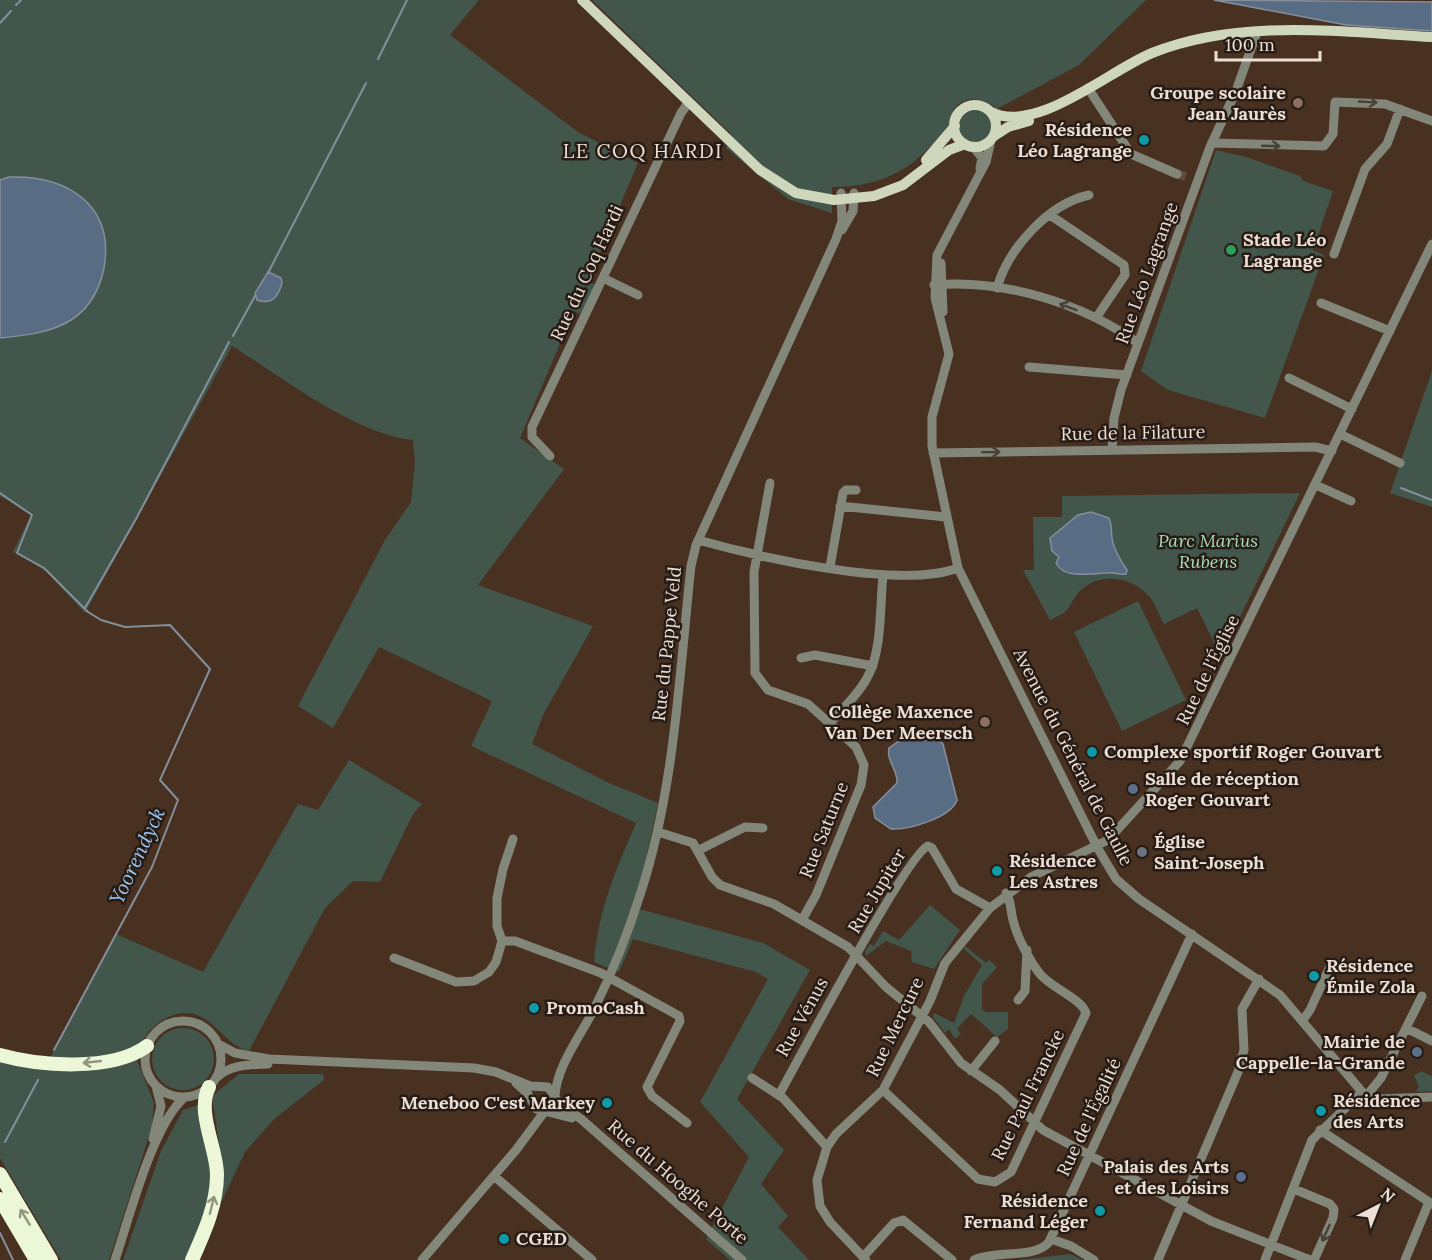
<svg xmlns="http://www.w3.org/2000/svg" width="1432" height="1260" viewBox="0 0 1432 1260" font-family="Lora,serif">
  <rect width="100%" height="100%" fill="#483121"/>
  <path fill="#43564b" d="M0 0H479L450 35 578 132 638 163 577 306 589 282 596 285 582 315 574 311 520 438 564 469 478 585 593 626 543 715 532 744 609 783 658 803 643 872 632 907 763 943 810 970 737 1099 784 1150 761 1184 788 1216 778 1227 809 1260H730L706 1239 749 1157 700 1102 768 979 756 972 633 939 619 972 594 962C599 907 615 873 636 823L471 746 492 701 379 647 333 728 298 706 385 540 411 502 415 462 413 440C358 436 280 376 232 346L85 613 46 571 13 552 31 515 0 496Z
    M592 0H1146L1079 65 997 109C986 100 972 95 959 104 950 111 952 120 947 129 944 135 936 141 931 146 904 175 872 187 832 187V213L788 199 726 148 731 134Z
    M959 126a16 16 0 1 1 32 0a16 16 0 1 1-32 0Z
    M1216 150 1246 157 1300 176 1303 181 1333 191 1313 250 1324 255 1265 418 1168 390 1141 371Z
    M1432 371V507L1390 493Z
    M1300 493 1221 656 1197 608 1164 624C1159 615 1155 603 1149 596 1132 577 1102 572 1082 589 1074 595 1072 605 1066 611 1063 615 1054 617 1050 620L1023 570H1034L1033 517H1062V496Z
    M1138 601 1186 700 1122 731 1074 632Z
    M349 760 422 804 413 814 380 882 353 881 325 908 249 1051C224 1045 214 1015 188 1013 172 1012 158 1021 148 1033 145 1036 144 1042 140 1044 118 1062 77 1060 50 1058L116 934 203 972 298 804 318 810Z
    M930 905 960 930 934 969 912 962 911 951 886 941 866 956 865 951 870 944 874 946 883 931 899 940Z
    M965 946 986 963 989 960 997 967 982 984V1009L986 1012H1008V1029L997 1037 971 1014 957 1029 961 1034 955 1039 949 1029 945 1033 933 1017 934 1013 954 1023 964 996 982 965 963 948Z
    M152 1059a31 31 0 1 1 62 0a31 31 0 1 1-62 0Z
    M0 1059 112 1066 137 1060 154 1103 152 1127 109 1260H61L0 1158Z
    M1421 1071 1432 1076V1091L1416 1092 1419 1086 1414 1076Z
    M239 1074H323L324 1080 274 1119 245 1152 220 1205 224 1176 212 1096Z
    M198 1105 213 1179 202 1225 186 1260H123L161 1151 183 1110Z
    M1070 1254 1083 1260H1018Z"/>
  <path fill="#586d84" stroke="#858f9c" stroke-width="1.5" d="M1214 0 1432 2V31L1346 25Z
    M9 177C67 175 115 205 104 268 100 289 89 309 71 320 51 333 22 336 0 338V180Z
    M268 272 281 278 282 283C278 297 272 305 257 300L255 293Z
    M1091 512 1109 518C1112 525 1111 531 1112 538 1113 548 1121 561 1127 570L1126 574C1119 575 1113 572 1107 573 1092 573 1064 580 1056 563L1059 557 1052 551 1050 538 1078 515Z
    M915 730 934 736 943 744 957 800C951 818 908 830 891 829L875 818 873 807 897 783C898 770 886 761 889 748Z"/>
  <g fill="none" stroke-linecap="round" stroke-linejoin="round">
    <path stroke="#858f9c" stroke-width="2" d="M16 5 21 0
      M0 23 11 11
      M378 59 407 0
      M268 273 366 83
      M233 336 255 296
      M1401 488 1432 500
      M0 493 32 515 17 553 44 568 88 612 101 620 125 627 170 625 210 669 160 780 178 800 152 867 54 1050
      M85 608 136 519 229 342
      M5 1142 38 1080
      M0 1233 13 1260"/>
    <path stroke="#614b3c" stroke-width="9" stroke-dasharray="9 4.5" stroke-linecap="butt" d="M1177 174 1187 177"/>
    <path stroke="#83877a" stroke-width="9" d="M1088 88 1131 154 1177 174
      M991 140 986 162 937 255 935 298 949 354 932 417V446L958 568 1097 847 1116 879 1139 899 1280 995 1363 1093 1378 1099 1432 1097
      M1212 143 1324 146 1333 134 1335 102 1385 104 1432 121
      M973 146 982 158 980 168
      M1050 215 1124 265 1125 275 1096 318
      M842 230 853 211 854 193
      M1334 254 1365 169 1387 144 1400 109
      M941 263 943 312
      M603 278 638 295
      M934 285C1003 279 1082 303 1138 343
      M997 288C1008 249 1048 204 1089 195
      M1321 303 1390 331
      M1029 367 1127 375
      M1289 378 1352 409
      M1340 434 1400 463
      M1112 450 1114 418 1121 390 1210 147 1236 91 1257 32
      M933 453 1315 447 1332 451
      M550 456 532 437V427L681 113 689 102
      M770 483 754 572 755 673 768 690 808 704 856 747 864 765 861 785 816 895 802 920
      M1316 485 1351 501
      M840 506 946 517
      M698 540C759 557 900 590 958 568
      M830 567 843 493 846 490H856
      M801 658 815 655 873 666
      M830 723C843 708 859 694 868 676 882 651 880 604 883 575
      M658 832 693 843 712 877 720 885 774 904 848 947 886 987 929 1022 961 1063 1000 1090 1043 1130 1211 1221 1310 1260
      M699 850 745 827 763 828
      M502 941H515L601 973 679 1016 680 1021 647 1087 652 1096 687 1123
      M394 958 456 982 474 981 489 972 496 962 502 941 497 926V898L503 869 513 839
      M1018 1000 1025 991 1027 950
      M1303 1020 1310 1010 1332 962
      M145 1059a38 38 0 1 1 76 0a38 38 0 1 1-76 0Z
      M1406 1028 1432 1041
      M218 1044 235 1053 269 1059 474 1068 496 1072 530 1086 548 1087 560 1104 581 1119 742 1260
      M971 1071 995 1041
      M217 1077C232 1064 249 1065 268 1064
      M752 1078 783 1098 827 1147
      M516 1083 528 1094 536 1109 572 1118
      M883 1090 978 1179 995 1182 1011 1172 1086 1013C1082 999 1050 987 1040 974 1029 960 1017 937 1013 920 1010 910 1012 902 1006 893
      M779 1095C797 1062 908 853 928 846L932 848 956 889 990 908
      M1367 1095 1381 1078 1422 996
      M555 1096C557 1064 583 1033 596 1005 614 969 628 933 640 895 675 788 679 677 691 566L696 545 836 239 842 221 841 193
      M1320 1130 1432 1204
      M153 1139 161 1106 156 1086
      M494 1176 592 1260
      M1294 1189 1330 1204 1334 1209 1333 1218 1314 1260
      M1051 1239 1071 1246 1094 1260
      M863 1257 894 1223 903 1220 952 1260
      M115 1260C129 1219 153 1123 185 1097
      M422 1260 516 1150 545 1111
      M866 1260 830 1222 820 1206 817 1180 827 1147 836 1134 883 1090 930 1001 945 963 990 908 1031 877 1108 840 1180 761 1432 244
      M974 1260C995 1250 1036 1259 1049 1242L1192 934
      M1158 1260 1238 1072 1244 1050 1242 1009 1259 979
      M1265 1260 1312 1140 1362 1092
      M1405 1260 1429 1202"/>
    <path stroke="#ced7bc" stroke-width="10" d="M582 0 760 170 796 193 834 200 874 196 903 185 949 150 965 144
      M954 126a21 21 0 1 1 42 0a21 21 0 1 1-42 0Z
      M991 112C1036 135 1110 70 1152 53 1239 18 1341 32 1432 37
      M994 136 1008 127 1029 121
      M926 160 955 126"/>
    <path stroke="#ecf7d7" stroke-width="14" d="M0 1055C39 1066 112 1072 147 1046
      M0 1174 51 1260
      M0 1199 36 1260
      M192 1260C204 1233 217 1205 217 1175 217 1148 196 1112 209 1087"/>
  </g>
  <defs><path id="oneway-shaft" d="M-6 0H5M1.5-3L5.5 0L1.5 3" fill="none" stroke-width="1.6" stroke-linecap="round" stroke-linejoin="round" transform="scale(1.5)"/></defs>
  <g stroke="#474138">
    <use href="#oneway-shaft" transform="translate(1368 102) rotate(3)"/>
    <use href="#oneway-shaft" transform="translate(1271 146) rotate(2)"/>
    <use href="#oneway-shaft" transform="translate(1068 307) rotate(-159)"/>
    <use href="#oneway-shaft" transform="translate(991 452) rotate(-1)"/>
    <use href="#oneway-shaft" transform="translate(1326 1233) rotate(114)"/>
  </g>
  <g stroke="#939480">
    <use href="#oneway-shaft" transform="translate(92 1062) rotate(174)"/>
    <use href="#oneway-shaft" transform="translate(212 1205) rotate(-76)"/>
    <use href="#oneway-shaft" transform="translate(25 1217) rotate(-121)"/>
  </g>
  <g fill="#8d6e63" stroke="#261c15" stroke-width="2">
    <circle cx="1298" cy="103" r="6"/>
    <circle cx="985" cy="722" r="6"/>
  </g>
  <g fill="#0f9aa8" stroke="#261c15" stroke-width="2">
    <circle cx="1144" cy="140" r="6"/>
    <circle cx="1092" cy="752" r="6"/>
    <circle cx="997" cy="871" r="6"/>
    <circle cx="1314" cy="976" r="6"/>
    <circle cx="534" cy="1008" r="6"/>
    <circle cx="607" cy="1103" r="6"/>
    <circle cx="1321" cy="1111" r="6"/>
    <circle cx="1100" cy="1211" r="6"/>
    <circle cx="504" cy="1239" r="6"/>
  </g>
  <circle fill="#2e9e5b" stroke="#261c15" stroke-width="2" cx="1231" cy="250" r="6"/>
  <g fill="#5c6f8a" stroke="#261c15" stroke-width="2">
    <circle cx="1133" cy="789" r="6"/>
    <circle cx="1417" cy="1052" r="6"/>
    <circle cx="1241" cy="1177" r="6"/>
  </g>
  <circle fill="#6b7280" stroke="#261c15" stroke-width="2" cx="1142" cy="852" r="6"/>
  <g text-anchor="middle" stroke-width="5" stroke-linejoin="round" paint-order="stroke">
    <g font-size="18" font-weight="bold" fill="#eedfd5" stroke="#261c15" text-anchor="start">
      <text x="1286" y="99" text-anchor="end">Groupe scolaire<tspan x="1286" dy="21">Jean Jaurès</tspan></text>
      <text x="1132" y="136" text-anchor="end">Résidence<tspan x="1132" dy="21">Léo Lagrange</tspan></text>
      <text x="1243" y="246">Stade Léo<tspan x="1243" dy="21">Lagrange</tspan></text>
      <text x="973" y="718" text-anchor="end">Collège Maxence<tspan x="973" dy="21">Van Der Meersch</tspan></text>
      <text x="1104" y="758">Complexe sportif Roger Gouvart</text>
      <text x="1145" y="785">Salle de réception<tspan x="1145" dy="21">Roger Gouvart</tspan></text>
      <text x="1154" y="848">Église<tspan x="1154" dy="21">Saint-Joseph</tspan></text>
      <text x="1009" y="867">Résidence<tspan x="1009" dy="21">Les Astres</tspan></text>
      <text x="1326" y="972">Résidence<tspan x="1326" dy="21">Émile Zola</tspan></text>
      <text x="546" y="1014">PromoCash</text>
      <text x="1405" y="1048" text-anchor="end">Mairie de<tspan x="1405" dy="21">Cappelle-la-Grande</tspan></text>
      <text x="1333" y="1107">Résidence<tspan x="1333" dy="21">des Arts</tspan></text>
      <text x="595" y="1109" text-anchor="end">Meneboo C'est Markey</text>
      <text x="1229" y="1173" text-anchor="end">Palais des Arts<tspan x="1229" dy="21">et des Loisirs</tspan></text>
      <text x="1088" y="1207" text-anchor="end">Résidence<tspan x="1088" dy="21">Fernand Léger</tspan></text>
      <text x="516" y="1245">CGED</text>
    </g>
    <g font-size="18" fill="#eedfd5" stroke="#261c15">
      <text transform="translate(587 273) rotate(-65)" y="6">Rue du Coq Hardi</text>
      <text transform="translate(1147 273) rotate(-70)" y="6">Rue Léo Lagrange</text>
      <text transform="translate(1133 433) rotate(-1)" y="6">Rue de la Filature</text>
      <text transform="translate(667 644) rotate(-84)" y="6">Rue du Pappe Veld</text>
      <text transform="translate(1208 670) rotate(-64)" y="6">Rue de l'Église</text>
      <text transform="translate(1073 757) rotate(63)" y="6">Avenue du Général de Gaulle</text>
      <text transform="translate(824 830) rotate(-68)" y="6">Rue Saturne</text>
      <text transform="translate(877 891) rotate(-59)" y="6">Rue Jupiter</text>
      <text transform="translate(802 1017) rotate(-61)" y="6">Rue Vénus</text>
      <text transform="translate(895 1027) rotate(-64)" y="6">Rue Mercure</text>
      <text transform="translate(1028 1095) rotate(-64)" y="6">Rue Paul Francke</text>
      <text transform="translate(1089 1117) rotate(-65)" y="6">Rue de l'Égalité</text>
      <text transform="translate(678 1182) rotate(41)" y="6">Rue du Hooghe Porte</text>
    </g>
    <g font-size="18" font-style="italic" fill="#a6debc" stroke="#261c15">
      <text x="1208" y="547">Parc Marius<tspan x="1208" dy="21">Rubens</tspan></text>
    </g>
    <g font-size="20" letter-spacing="1.5" fill="#eedfd5" stroke="#261c15">
      <text x="643" y="158">LE COQ HARDI</text>
    </g>
    <g font-size="20" font-style="italic" fill="#9bc3ee" stroke="#261c15">
      <text transform="translate(137 856) rotate(-65)" y="7">Yoorendyck</text>
    </g>
  </g>
  <g transform="translate(1378 1206) rotate(42)" stroke="#261c15" stroke-width="4.5" paint-order="stroke">
  <path d="M0-4.5L10 22L0 15L-10 22Z" fill="#eedfd5"/>
  <text y="-9" font-size="16" font-weight="bold" text-anchor="middle" fill="#eedfd5">N</text>
  </g>
  <path d="M1216 51v9h104v-9" fill="none" stroke="#eedfd5" stroke-width="3"/>
  <text x="1225" y="51" font-size="18" fill="#eedfd5" stroke="#261c15" stroke-width="4.5" paint-order="stroke">100 m</text>
</svg>
